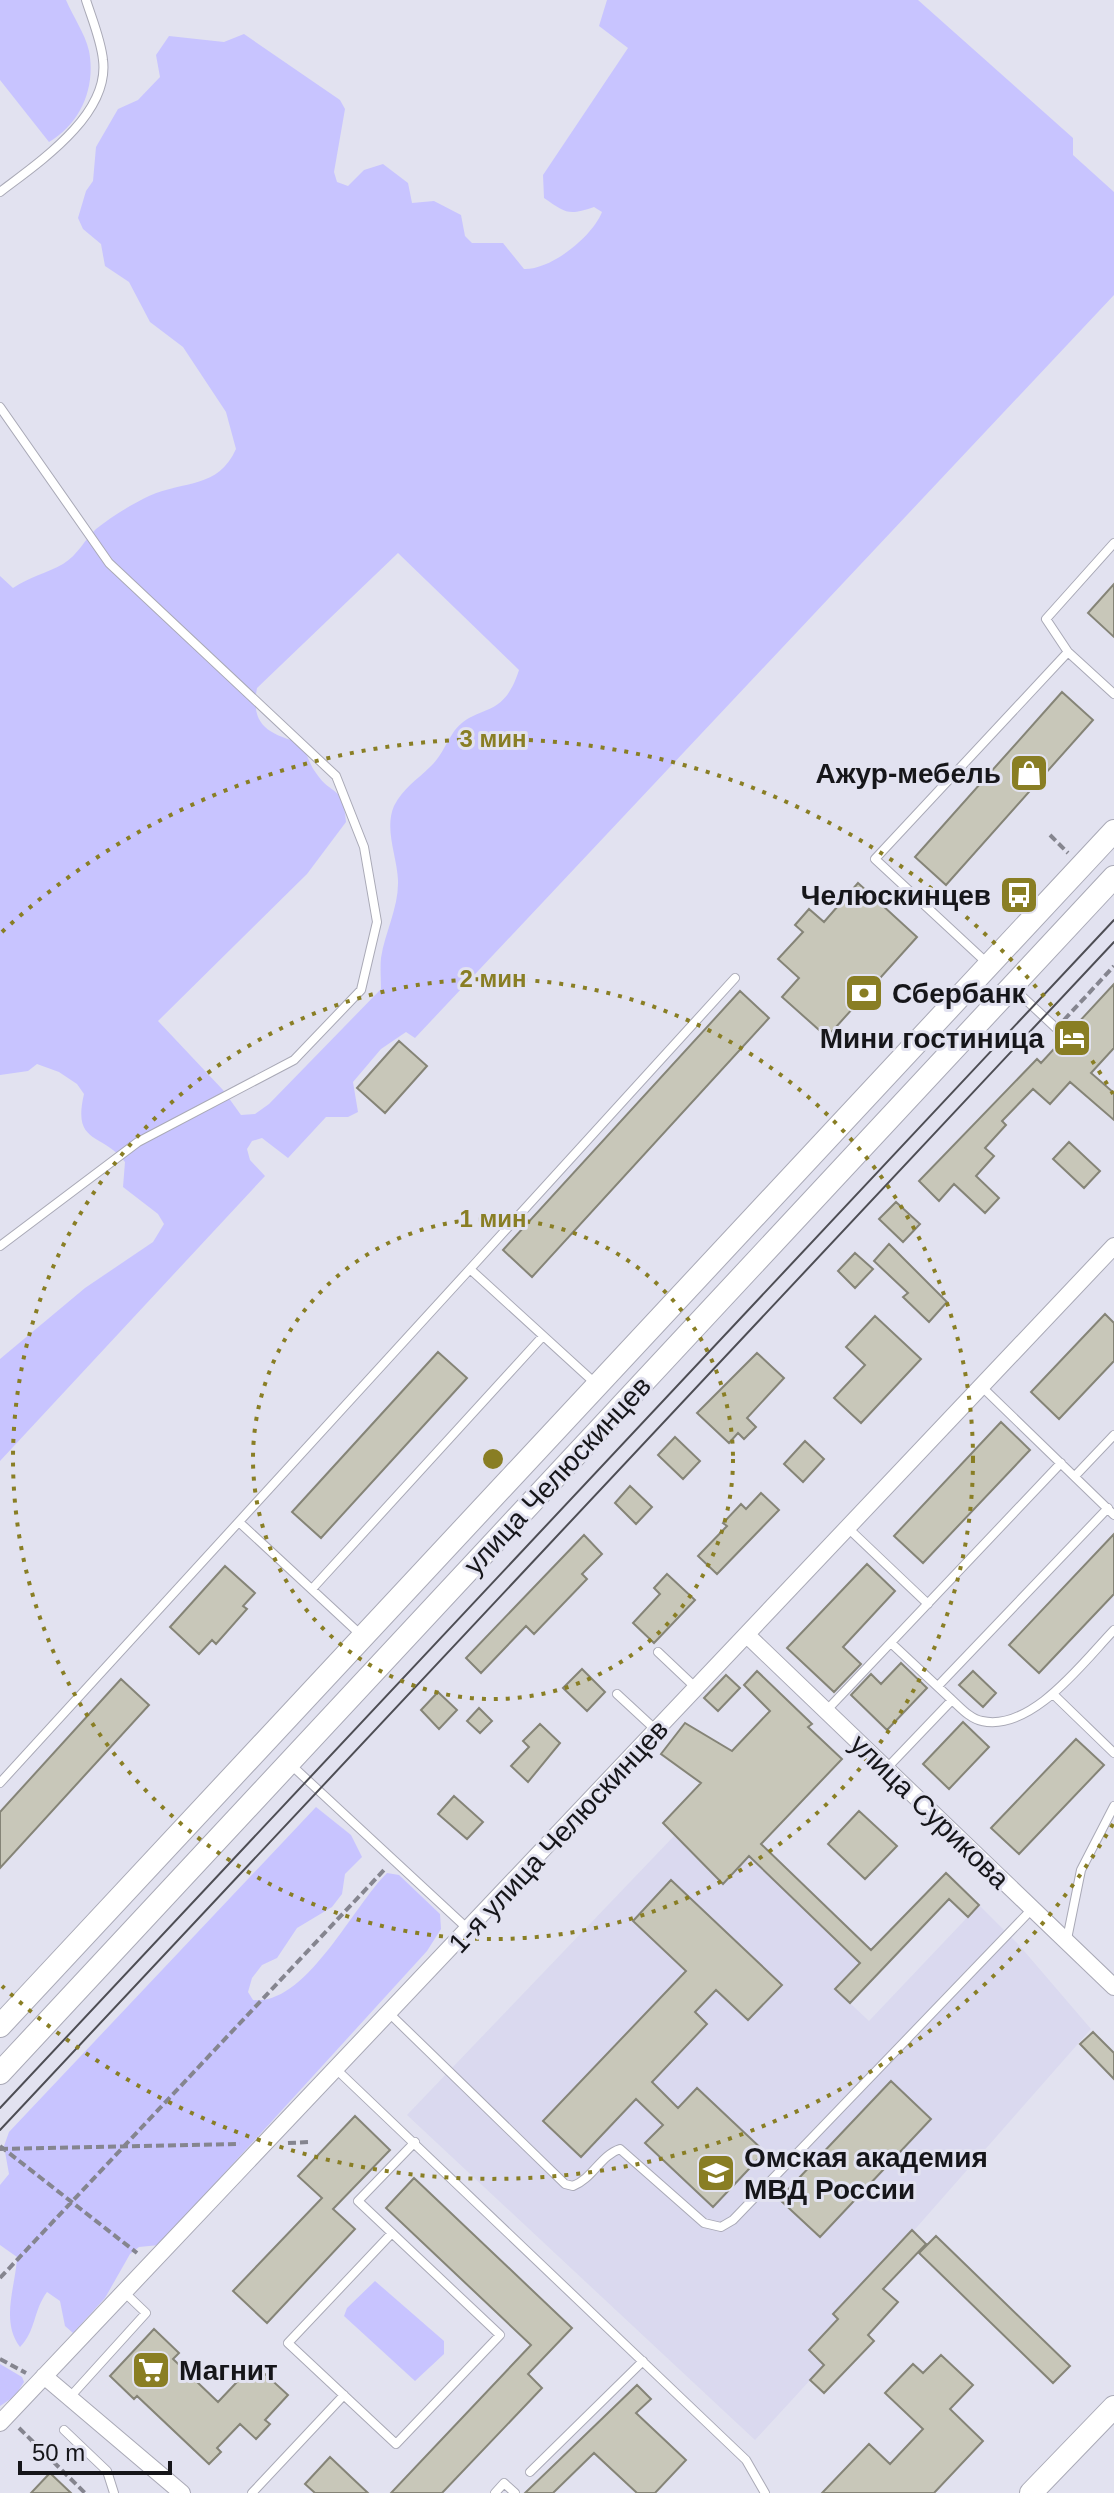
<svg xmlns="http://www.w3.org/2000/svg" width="1114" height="2493" viewBox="0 0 1114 2493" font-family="Arial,sans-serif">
  <rect width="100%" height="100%" fill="#e2e2f0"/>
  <path fill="#dad9ef" d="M675 1835 723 1884 749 1856 860 1963 835 1989 869 2021 979 1905 1019 1945 1091 2029 809 2350 824 2365 755 2440 407 2115Z"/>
  <path fill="#c8c4ff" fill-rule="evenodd" d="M0 0H66C73 17 85 33 89 51 96 87 81 123 49 142L0 80Z
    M607 0H918L1073 138V155L1114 192V295L415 1038 406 1032 381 1049 353 1082 358 1112 348 1117H326L288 1158 262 1138 252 1141 247 1149 250 1160 265 1176 0 1461V1359L85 1288 153 1242 164 1224 158 1214 123 1187 125 1162C102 1132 72 1145 84 1094L77 1084 59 1072 37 1064 28 1071 0 1075V576L13 588C29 577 47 573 63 564 78 555 85 539 96 529 111 517 132 504 149 496 185 480 218 489 236 449L226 412 183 347 150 322 129 282 105 266 101 244 83 229 78 218 86 191 93 181 96 147 118 109 138 100 160 77 156 55 169 36 224 42 244 34 340 100 345 109 334 172 337 182 348 186 364 170 383 164 408 183 412 203 434 201 461 215 465 236 472 243H503L524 269C551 270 592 237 602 212L594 207C568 216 566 213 544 198L543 175 628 48 599 26ZM398 553 519 670C503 721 477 703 455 730 447 741 441 757 431 766 417 780 403 788 394 806 384 829 397 856 398 880 399 907 385 932 381 958 380 968 381 979 381 989L269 1104 255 1114 241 1115 223 1090 158 1021 307 874 346 822C343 784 332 797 316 773 309 764 307 753 301 743 268 734 250 725 257 688Z
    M316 1807 351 1835 362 1857 345 1874 342 1894 332 1907 297 1928 277 1958 262 1965 252 1978 248 1992 253 2000C306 2006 353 1906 387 1873L399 1875 440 1914 441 1929 427 1951 159 2245 139 2247 130 2254 105 2298 73 2333 65 2326 60 2301 47 2292C33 2311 36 2331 20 2347 0 2321 16 2285 17 2257L0 2245V2185L9 2174 4 2146 9 2132Z
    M375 2281 444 2341V2354L415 2381 344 2316 347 2308Z
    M0 2364 22 2377 24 2382 15 2396 0 2406Z"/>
  <path fill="#c8c7b9" stroke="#858477" stroke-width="2" d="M1114 584V637L1088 613Z
    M1062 692 1093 720 946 885 915 857Z
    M858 883 917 937 827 1037 782 997 799 978 778 959 803 932 795 925 809 909 824 922Z
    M1114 984V1048L1091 1073 1114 1093V1120L1070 1082 1050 1104 1033 1089 1002 1121 1006 1125 985 1148 994 1156 976 1176 999 1198 985 1213 954 1184 939 1201 919 1181 1037 1059 1041 1063Z
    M740 991 769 1018 532 1277 503 1250Z
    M399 1041 427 1066 385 1113 357 1088Z
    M1069 1142 1100 1171 1084 1188 1053 1159Z
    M896 1202 920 1224 903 1242 879 1219Z
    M889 1244 947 1302 929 1322 903 1297 908 1293 874 1261Z
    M855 1253 873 1269 855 1288 838 1271Z
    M1105 1314 1114 1323V1361L1059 1419 1031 1392Z
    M875 1316 921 1359 861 1423 834 1398 865 1365 846 1347Z
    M438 1352 467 1378 321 1538 292 1512Z
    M757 1353 784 1378 747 1418 756 1427 744 1439 738 1433 729 1443 697 1413Z
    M1001 1422 1030 1450 923 1563 894 1536Z
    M675 1437 700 1461 683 1479 658 1455Z
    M805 1441 824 1459 803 1482 784 1464Z
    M630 1486 652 1507 636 1524 615 1503Z
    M761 1493 779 1510 717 1574 698 1556 727 1526 723 1523 741 1504 746 1509Z
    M1114 1534V1594L1039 1673 1009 1645Z
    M584 1535 602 1554 582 1574 587 1579 534 1634 526 1626 481 1673 466 1658Z
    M867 1564 895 1591 843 1647 861 1664 834 1692 787 1648Z
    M225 1566 255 1593 243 1606 247 1609 216 1644 212 1640 199 1654 170 1627Z
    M667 1574 695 1600 654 1643 633 1623 660 1594 654 1588Z
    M901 1663 927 1688 887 1730 851 1695 871 1674 881 1684Z
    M582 1669 605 1692 587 1711 563 1688Z
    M757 1671 812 1724 808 1727 842 1759 761 1844 871 1950 946 1873 979 1905 968 1917 949 1899 850 2003 835 1989 860 1963 749 1856 723 1884 663 1823 701 1783 661 1754 685 1723 732 1751 770 1711 744 1685Z
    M973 1671 996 1693 983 1707 959 1685Z
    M726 1675 740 1688 718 1711 704 1698Z
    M121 1679 149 1705 0 1868V1812Z
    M438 1692 457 1710 439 1729 421 1710Z
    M479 1708 492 1721 480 1733 467 1721Z
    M963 1722 989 1747 949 1789 923 1764Z
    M540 1724 560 1743 528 1782 511 1766 529 1747 523 1741Z
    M1076 1739 1104 1765 1019 1854 991 1828Z
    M454 1796 483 1822 467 1839 438 1814Z
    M859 1811 897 1846 865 1879 828 1844Z
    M671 1880 782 1985 748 2020 716 1990 695 2012 707 2024 652 2082 678 2108 697 2088 765 2152 713 2207 645 2143 663 2125 636 2099 581 2157 543 2121 686 1971 633 1921Z
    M1093 2032 1114 2053V2079L1080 2044Z
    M891 2081 931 2119 820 2237 779 2199Z
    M355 2116 390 2150 333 2209 355 2229 267 2323 233 2291 322 2198 298 2176Z
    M414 2178 572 2328 528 2374 542 2388 442 2493H391L531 2345 386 2208Z
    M912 2230 926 2244 883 2289 898 2302 868 2335 874 2341 824 2393 810 2380 824 2365 809 2350 838 2319 833 2314Z
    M936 2236 1070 2366 1053 2383 919 2253Z
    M154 2329 179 2353 173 2359 218 2402 254 2364 288 2395 265 2420 270 2424 256 2439 240 2424 217 2448 221 2452 209 2464 137 2396 134 2399 110 2376Z
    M941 2355 973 2385 950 2409 983 2441 934 2493H822L869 2444 890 2464 923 2429 885 2393 913 2364 923 2373Z
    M637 2385 651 2399 636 2413 686 2460 655 2493H637L594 2453 553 2493H525Z
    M330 2457 351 2477 368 2493H315L305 2484Z
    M50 2473 71 2493H31Z"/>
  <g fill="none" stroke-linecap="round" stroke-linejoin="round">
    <g stroke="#a9a9b6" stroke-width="10">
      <path id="lane" d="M0 192C38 163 110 115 103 60 101 40 92 19 86 0
        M0 407 109 563 336 776 364 847 377 922 361 990 294 1060 138 1142 0 1246
        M1114 543 1046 619 1068 652 1114 694
        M987 963 875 859 1068 652
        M1012 987 1056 1028
        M596 1384 470 1269 735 978
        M982 1387 1114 1515
        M1075 1476 1114 1435
        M239 1522 361 1635
        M848 1528 928 1604
        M312 1589 543 1336
        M658 1652 695 1687
        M938 1686 1108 1508
        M617 1694 657 1731
        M1053 1694 1114 1753
        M952 1700C960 1707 970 1719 982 1721 1032 1732 1084 1661 1114 1630
        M826 1711 1061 1463
        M289 1763 469 1930
        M886 1769 952 1700 891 1643
        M0 1783 470 1269
        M1067 1939 1081 1870 1114 1806
        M390 2014 565 2184 573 2186C592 2179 601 2155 620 2149L704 2223 721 2227 733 2220 1032 1909
        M337 2070 746 2460 765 2493
        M392 2233 288 2343 396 2444 500 2335 358 2201 415 2142
        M70 2397 146 2313 124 2292
        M64 2430 107 2471 114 2493
        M530 2472 643 2361
        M252 2493 344 2395
        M495 2493 504 2483 515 2493"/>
    </g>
    <g stroke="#a9a9b6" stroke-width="18">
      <path id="street" d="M747 1635 1114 1987
        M44 2376 182 2493
        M0 2423 1114 1246"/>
    </g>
    <g stroke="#a9a9b6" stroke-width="24">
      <path id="secondary" d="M0 2026 1114 831
        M0 2073 1114 877
        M1031 2493 1114 2407"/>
    </g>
    <path stroke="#85858f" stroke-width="4" stroke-dasharray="8 4" stroke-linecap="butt" d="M1050 835 1068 853
      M1064 1020 1114 966
      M288 2143 310 2142
      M0 2146 137 2253
      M0 2149 240 2144
      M0 2278 384 1870
      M0 2359 26 2373
      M19 2428 85 2493"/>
    <use href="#lane" stroke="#fff" stroke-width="8"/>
    <use href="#street" stroke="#fff" stroke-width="16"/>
    <use href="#secondary" stroke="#fff" stroke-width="22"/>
    <path stroke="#4d4d54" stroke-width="2" d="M0 2108 1114 920
      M0 2130 1114 942"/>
  </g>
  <g fill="none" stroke="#897e24" stroke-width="4" stroke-dasharray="4 8">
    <circle cx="493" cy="1459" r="240"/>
    <circle cx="493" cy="1459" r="480"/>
    <path d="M1113 1824A720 720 0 0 1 2 1986M2 932A720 720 0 0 1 1113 1094"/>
  </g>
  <defs>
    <g id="shop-square" transform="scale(2)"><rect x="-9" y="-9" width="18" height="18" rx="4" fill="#897e24" stroke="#e2e2f0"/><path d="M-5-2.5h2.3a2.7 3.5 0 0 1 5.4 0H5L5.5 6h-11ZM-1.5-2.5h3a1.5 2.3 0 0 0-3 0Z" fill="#fff"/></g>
    <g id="bus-square" transform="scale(2)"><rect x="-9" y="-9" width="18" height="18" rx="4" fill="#897e24" stroke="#e2e2f0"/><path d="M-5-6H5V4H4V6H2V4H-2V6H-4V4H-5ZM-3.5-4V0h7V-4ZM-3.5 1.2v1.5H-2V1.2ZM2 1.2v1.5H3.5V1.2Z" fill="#fff"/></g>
    <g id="bank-square" transform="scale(2)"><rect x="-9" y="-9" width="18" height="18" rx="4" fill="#897e24" stroke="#e2e2f0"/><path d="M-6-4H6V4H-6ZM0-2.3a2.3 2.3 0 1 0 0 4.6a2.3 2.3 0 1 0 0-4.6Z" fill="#fff"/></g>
    <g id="hotel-square" transform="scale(2)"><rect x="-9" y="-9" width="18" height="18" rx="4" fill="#897e24" stroke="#e2e2f0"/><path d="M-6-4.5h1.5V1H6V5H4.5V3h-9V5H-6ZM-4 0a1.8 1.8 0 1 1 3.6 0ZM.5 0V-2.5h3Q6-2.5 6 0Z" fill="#fff"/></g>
    <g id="university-square" transform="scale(2)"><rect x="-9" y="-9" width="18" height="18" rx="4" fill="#897e24" stroke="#e2e2f0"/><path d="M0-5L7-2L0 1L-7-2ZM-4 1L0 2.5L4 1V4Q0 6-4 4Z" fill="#fff"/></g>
    <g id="supermarket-square" transform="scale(2)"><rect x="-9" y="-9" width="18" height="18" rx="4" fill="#897e24" stroke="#e2e2f0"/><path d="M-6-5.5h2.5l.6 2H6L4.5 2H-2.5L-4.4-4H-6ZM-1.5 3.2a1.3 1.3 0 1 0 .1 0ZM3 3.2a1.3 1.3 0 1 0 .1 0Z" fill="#fff"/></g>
  </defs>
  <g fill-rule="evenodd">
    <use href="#shop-square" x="1029" y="773"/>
    <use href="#bus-square" x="1019" y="895"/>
    <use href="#bank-square" x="864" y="993"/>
    <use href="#hotel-square" x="1072" y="1038"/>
    <use href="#university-square" x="716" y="2173"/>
    <use href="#supermarket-square" x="151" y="2370"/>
  </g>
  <g text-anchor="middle" stroke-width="6" stroke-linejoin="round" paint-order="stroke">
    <g font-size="28" font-weight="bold" fill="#16161a" stroke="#e2e2f0" text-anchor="end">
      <text x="1001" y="783">Ажур-мебель</text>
      <text x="991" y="905">Челюскинцев</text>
      <text x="892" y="1003" text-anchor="start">Сбербанк</text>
      <text x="1044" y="1048">Мини гостиница</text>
      <text x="744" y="2167" text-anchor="start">Омская академия<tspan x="744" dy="32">МВД России</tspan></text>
      <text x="179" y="2380" text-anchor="start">Магнит</text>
    </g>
    <g font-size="28" fill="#16161a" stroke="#e2e2f0">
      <text transform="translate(557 1475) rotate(-47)" y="10">улица Челюскинцев</text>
      <text transform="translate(930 1811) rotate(44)" y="10">улица Сурикова</text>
      <text transform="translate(558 1836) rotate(-47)" y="10">1-я улица Челюскинцев</text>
    </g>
  </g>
  <circle cx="493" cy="1459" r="12" fill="#897e24" stroke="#e2e2f0" stroke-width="4"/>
  <g font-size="24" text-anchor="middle" font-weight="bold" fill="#897e24" stroke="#e2e2f0" stroke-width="6" stroke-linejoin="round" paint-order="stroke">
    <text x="493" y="747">3 мин</text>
    <text x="493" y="987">2 мин</text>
    <text x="493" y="1227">1 мин</text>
  </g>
  <path d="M20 2461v12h150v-12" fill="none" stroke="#16161a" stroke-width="4"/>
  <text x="32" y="2461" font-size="24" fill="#16161a" stroke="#e2e2f0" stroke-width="6" paint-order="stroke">50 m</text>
</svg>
